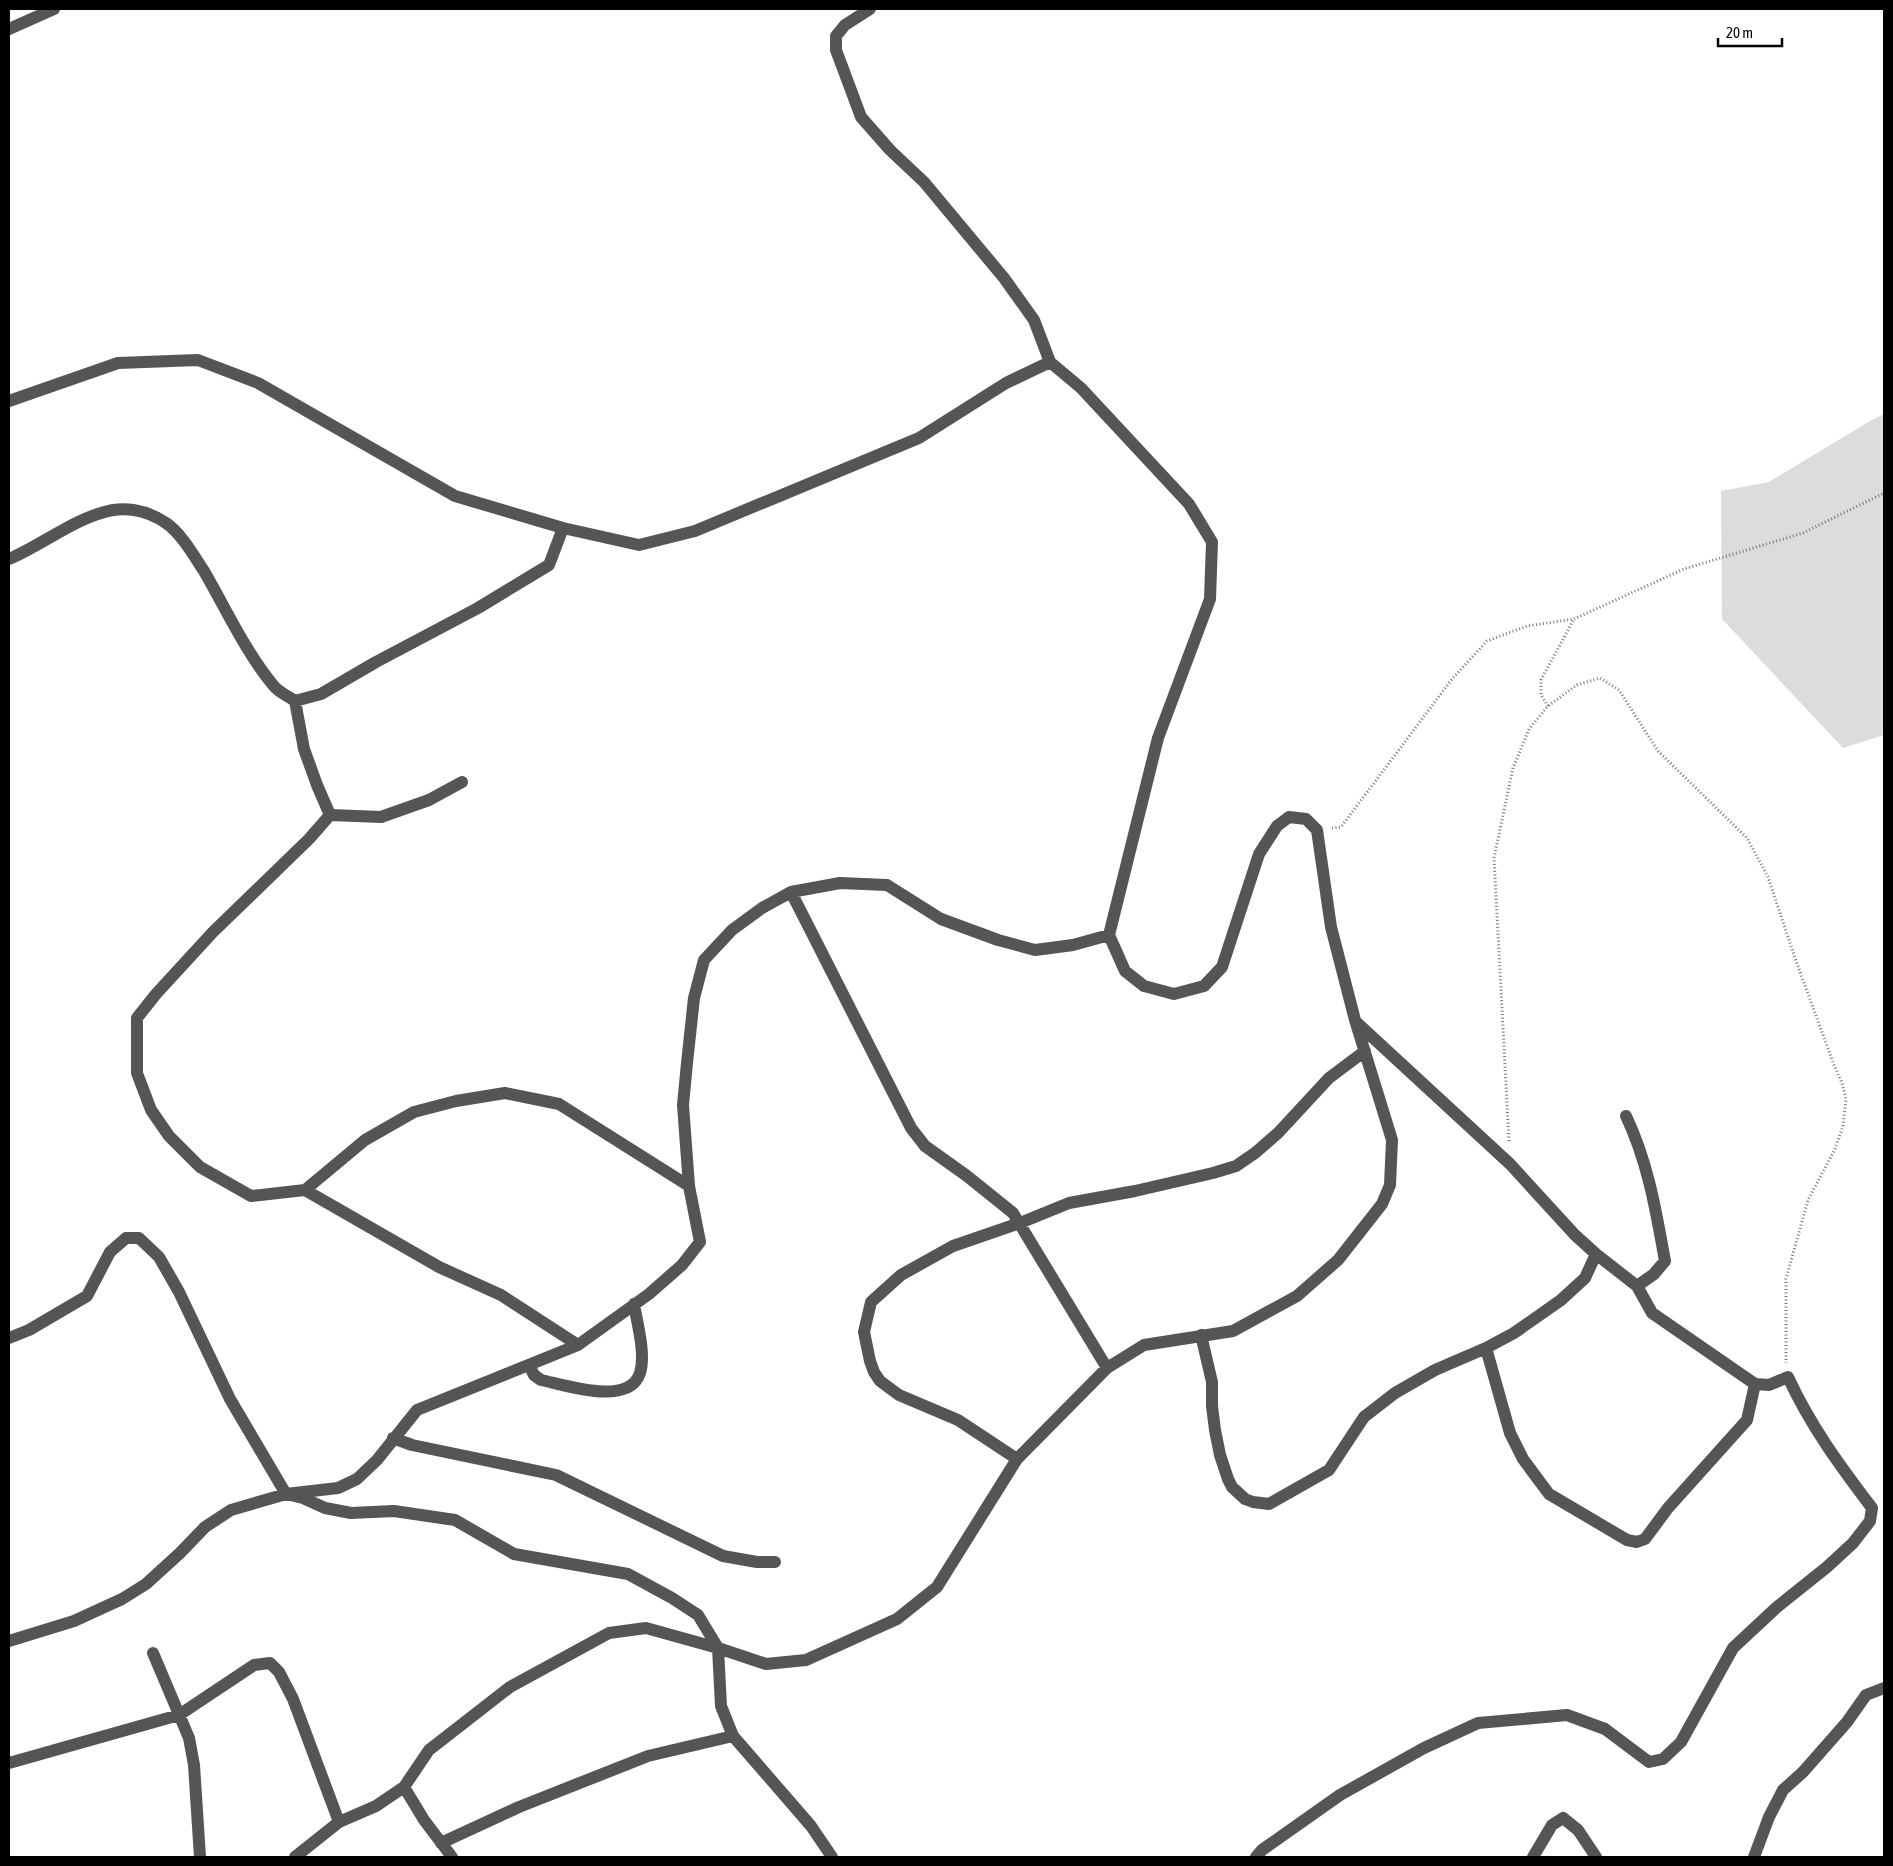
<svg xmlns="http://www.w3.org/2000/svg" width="1893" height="1866" viewBox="0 0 1893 1866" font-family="'Asap Condensed',sans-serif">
  <rect width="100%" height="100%" fill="#fff"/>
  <path fill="#dcdcdc" d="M1884 414V735L1843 748 1722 619 1721 491 1769 482 1870 421Z"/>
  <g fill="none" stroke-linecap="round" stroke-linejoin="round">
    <path stroke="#777" stroke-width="3" stroke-dasharray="1 2.5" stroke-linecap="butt" d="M1548 706 1541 695V680L1574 619
      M1332 828 1341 827 1452 679 1487 641 1527 626 1574 619 1684 569 1803 533 1884 493
      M1509 1141 1494 858 1513 768 1529 729 1548 706 1577 685 1600 678 1619 690 1658 751 1747 838 1768 877 1795 958 1834 1065 1842 1083 1846 1099 1843 1126 1835 1149 1808 1200 1786 1279V1363"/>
    <path stroke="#555" stroke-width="12" d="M9 29 54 9
      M9 401 118 363 198 360 258 383 455 496 563 528 639 545 695 531 919 438 1006 383 1050 362
      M9 559C40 546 68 523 101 513 123 505 147 510 166 523 181 533 194 556 204 571 226 609 245 651 273 685 278 692 288 696 295 701L304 749 317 785 330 815 309 839 213 932 156 994 137 1018V1073L151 1110 169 1136 200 1167 251 1196 305 1190 439 1267 501 1295 578 1345
      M295 701 321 694 376 662 478 608 549 565 563 528
      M330 815 381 817 429 800 462 782
      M791 892 911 1128 925 1146 967 1176 1013 1213 1107 1368
      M1626 1116C1648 1162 1656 1211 1665 1261L1654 1274 1637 1286
      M305 1190 365 1140 414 1112 456 1101 505 1093 559 1104 689 1186
      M1201 1335 1212 1382V1406L1215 1430 1220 1455 1228 1479 1232 1487 1245 1499 1253 1502 1269 1504 1329 1470 1364 1417 1395 1393 1435 1370 1486 1348 1514 1333 1561 1300 1585 1278 1596 1254
      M9 1338 29 1330 87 1296 110 1252 126 1238H139L159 1257 179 1292 230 1399 286 1494 303 1498 325 1508 351 1513 394 1511 455 1520 514 1554 628 1574 672 1598 698 1615 718 1648 721 1706 733 1736 811 1826 832 1857
      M1486 1348 1510 1433 1523 1459 1549 1494 1627 1540 1637 1542 1645 1539 1668 1508 1747 1420 1755 1384
      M529 1365 534 1375 541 1380C565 1385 629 1407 640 1373 646 1354 637 1323 634 1304
      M393 1438 412 1445 556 1475 723 1556 757 1562H775
      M1017 1459 958 1420 899 1395 880 1381 874 1372 870 1361 864 1332 871 1302 901 1275 953 1246 1020 1223 1069 1203 1135 1191 1213 1173 1236 1166 1255 1153 1278 1133 1329 1078 1365 1051
      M9 1641 74 1621 122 1599 146 1584 180 1553 205 1527 231 1510 286 1494 338 1488 357 1479 377 1460 417 1410 578 1345 649 1294 682 1265 700 1242 689 1186 683 1105 687 1063 694 998 704 960 732 930 762 908 791 892 840 883 887 885 941 919 998 940 1035 950 1073 945 1109 935
      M153 1653 189 1738 194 1765 200 1857
      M9 1763 179 1715 254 1665 270 1663 279 1672 293 1699 339 1822
      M404 1787 424 1820 452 1857
      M441 1843 519 1807 648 1756 733 1736
      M295 1857 339 1822 376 1806 404 1787 429 1750 510 1687 609 1633 646 1628 718 1648 766 1664 806 1660 897 1619 937 1587 1017 1459 1107 1368 1144 1345 1233 1331 1297 1296 1338 1260 1382 1204 1390 1185 1392 1140 1355 1020 1331 927 1317 830 1306 819 1289 817 1277 826 1259 854 1222 967 1204 986 1174 994 1144 986 1125 971 1109 935 1158 738 1210 599 1212 542 1189 504 1081 388 1050 362 1034 320 1004 278 924 182 890 150 861 117 836 50V36L845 25 870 9
      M1256 1857 1262 1850 1340 1795 1424 1748 1478 1723 1567 1715 1605 1729 1649 1762 1663 1759 1681 1742 1733 1648 1777 1607 1827 1567 1853 1543 1870 1521 1872 1508C1840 1466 1810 1425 1788 1377L1769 1385 1755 1384 1652 1313 1637 1286 1596 1254 1575 1235 1510 1164 1356 1022
      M1533 1857 1552 1825 1563 1818 1578 1830 1596 1857
      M1754 1857 1769 1817 1783 1790 1803 1772 1847 1722 1866 1695 1884 1688"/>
  </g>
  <rect width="1893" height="1866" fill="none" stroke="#000000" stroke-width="20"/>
  <path d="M1718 38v8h64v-8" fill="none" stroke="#000000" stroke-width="2.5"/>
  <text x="1726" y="38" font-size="15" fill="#000000" stroke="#ffffff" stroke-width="4" paint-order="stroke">20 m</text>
</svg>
